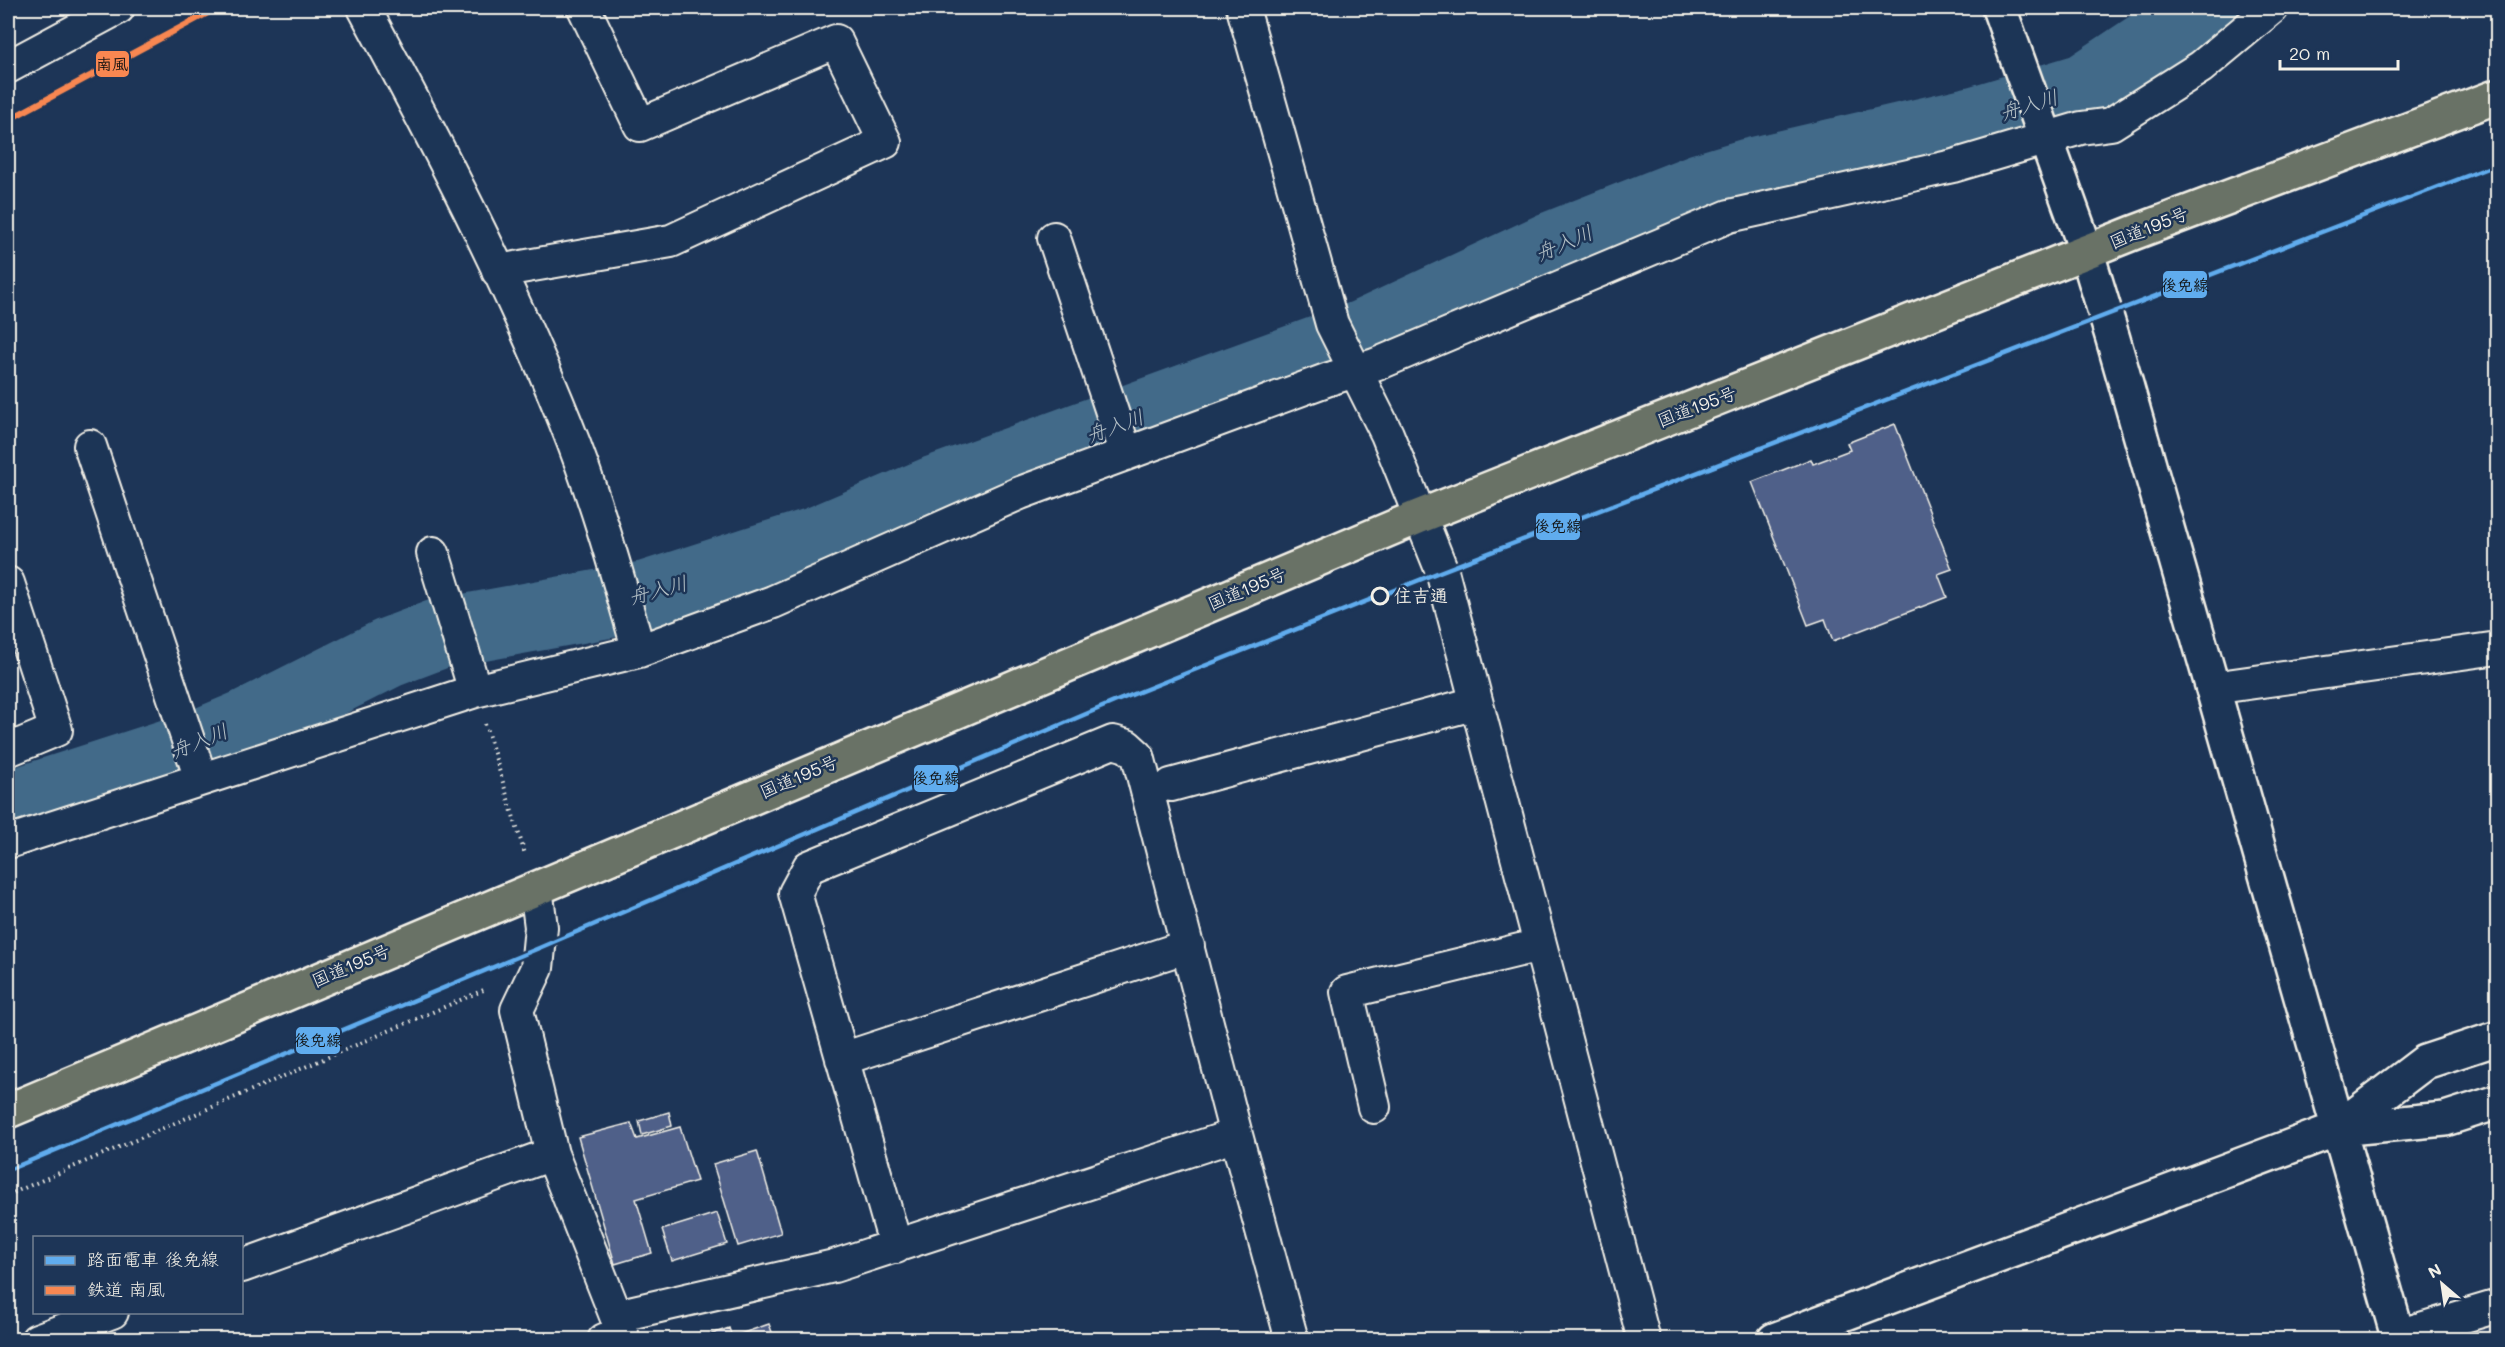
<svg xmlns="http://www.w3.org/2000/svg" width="2505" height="1347" viewBox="0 0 2505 1347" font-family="Mali,'Klee One',sans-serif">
  <rect width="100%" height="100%" fill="#1d3557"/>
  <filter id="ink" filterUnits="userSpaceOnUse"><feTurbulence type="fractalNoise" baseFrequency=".0167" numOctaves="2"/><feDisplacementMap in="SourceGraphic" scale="12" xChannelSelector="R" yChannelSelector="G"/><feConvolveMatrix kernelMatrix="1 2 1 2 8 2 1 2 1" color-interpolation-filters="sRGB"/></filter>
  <g filter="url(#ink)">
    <path fill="#2c4266" d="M2497 1324V1339H2474L2475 1330Z"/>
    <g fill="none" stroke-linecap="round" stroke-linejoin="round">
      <path stroke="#426a89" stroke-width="70" d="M8 806 200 744 245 725 388 653 438 634 646 596 818 541 937 490 1363 335 1553 246 1700 188 1750 173 1978 120 2085 88 2205 8"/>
    </g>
    <path fill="#506189" stroke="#f4f1e8" stroke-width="1.5" d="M1895 424 1952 569 1938 574 1947 597 1833 641 1825 619 1808 625 1752 482 1811 459 1813 464 1850 450 1847 443Z
      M669 1112 672 1126 642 1135 639 1121Z
      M631 1123 637 1139 680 1127 697 1181 636 1199 652 1253 615 1264 578 1137Z
      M757 1151 781 1233 738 1246 713 1164Z
      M717 1213 727 1244 672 1261 662 1230Z
      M769 1324 775 1340H695L729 1328 732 1337Z"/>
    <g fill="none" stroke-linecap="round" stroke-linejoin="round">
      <g stroke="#f4f1e8" stroke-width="36">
        <path id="street" d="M364 8C436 142 508 279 565 421 595 495 617 574 639 651
          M1243 8 1332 324 1387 434 1442 571 1644 1340
          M8 67 118 8
          M1054 238 1126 454
          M498 271 671 241 885 142 836 41 640 125 584 8
          M90 446 201 779
          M433 553 475 691
          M8 583 56 730 8 750
          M2212 688 2498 648
          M1171 785 1476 703
          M8 842 475 691 639 651 773 602 1020 493 1329 379 1375 365 1729 216 1953 166 2081 128 2111 124 2201 67 2272 8
          M536 888 541 927 537 968 517 1010 552 1154 616 1316 834 1266 1236 1135
          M842 1059 1188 946
          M1374 1107 1347 992 1540 945
          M896 1247 795 893 809 867 1113 742 1127 746 1138 756 1236 1135 1292 1340
          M242 1266 552 1154
          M2397 1336 2498 1306
          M37 1340 112 1312
          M604 1340 622 1333"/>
      </g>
      <g stroke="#f4f1e8" stroke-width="38">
        <path id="secondary" d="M1999 8 2087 253 2113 339 2399 1340
          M2337 1129 2425 1062 2498 1038
          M1774 1340 2337 1129 2445 1119 2498 1102"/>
      </g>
      <g stroke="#f4f1e8" stroke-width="38">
        <path id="highway" d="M8 1111 1418 517 2133 233 2498 96"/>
      </g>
      <path stroke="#f4f1e8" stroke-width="4" stroke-dasharray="1.5 4.5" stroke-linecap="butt" d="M485 724 525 854
        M8 1195 486 989"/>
      <use href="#street" stroke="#1d3557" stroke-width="32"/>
      <use href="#secondary" stroke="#1d3557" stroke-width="33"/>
      <use href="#highway" stroke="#697266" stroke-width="33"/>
      <g stroke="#1d3557" stroke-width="10">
        <path id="rail-1" d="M8 120 217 8"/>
      </g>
      <use href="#rail-1" stroke="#f88751" stroke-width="6"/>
      <g stroke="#1d3557" stroke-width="9">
        <path id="tram-1" d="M8 1170 539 948 1114 702 1442 571 2498 164"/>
      </g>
      <use href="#tram-1" stroke="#60acee" stroke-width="4.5"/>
    </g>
  </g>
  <circle fill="#1d3557" stroke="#f4f1e8" stroke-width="3" cx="1380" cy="596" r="8"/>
  <g text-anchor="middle" stroke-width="5" stroke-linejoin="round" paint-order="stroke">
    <g font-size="18" fill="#f4f1e8" stroke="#1d3557">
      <text transform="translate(2149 228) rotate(-22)" y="6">国道195号</text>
      <text transform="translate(1697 407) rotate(-21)" y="6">国道195号</text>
      <text transform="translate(1247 589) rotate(-23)" y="6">国道195号</text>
      <text transform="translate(799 777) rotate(-23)" y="6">国道195号</text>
      <text transform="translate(351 966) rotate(-23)" y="6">国道195号</text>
    </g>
    <g font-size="18" font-weight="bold" fill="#f4f1e8" stroke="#1d3557" text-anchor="start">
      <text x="1394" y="602">住吉通</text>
    </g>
    <g font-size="20" font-style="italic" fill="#b6c2c7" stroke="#1d3557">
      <text transform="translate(2029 105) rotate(-17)" y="7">舟入川</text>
      <text transform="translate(1564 243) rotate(-23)" y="7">舟入川</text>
      <text transform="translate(1115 426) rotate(-20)" y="7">舟入川</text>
      <text transform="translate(658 590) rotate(-15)" y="7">舟入川</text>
      <text transform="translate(199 741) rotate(-22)" y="7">舟入川</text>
    </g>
  </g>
  <g stroke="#1d3557" stroke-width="2">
    <rect x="95" y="50" width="35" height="28" rx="6" fill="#f88751"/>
    <rect x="2162" y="270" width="46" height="29" rx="6" fill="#60acee"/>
    <rect x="1535" y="512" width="46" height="29" rx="6" fill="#60acee"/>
    <rect x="913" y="764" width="46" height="29" rx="6" fill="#60acee"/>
    <rect x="295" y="1026" width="46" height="29" rx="6" fill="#60acee"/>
  </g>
  <g font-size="16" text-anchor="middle" font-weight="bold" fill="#111">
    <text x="112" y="70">南風</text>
    <text x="2185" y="291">後免線</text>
    <text x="1558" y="532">後免線</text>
    <text x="936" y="784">後免線</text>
    <text x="318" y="1046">後免線</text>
  </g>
  <rect width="2505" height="1347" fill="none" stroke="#1d3557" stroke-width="30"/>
  <rect x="15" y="15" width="2475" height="1317" fill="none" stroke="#f4f1e8" stroke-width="2" filter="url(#ink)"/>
  <rect x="33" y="1236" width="210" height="78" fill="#1d3557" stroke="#738091" stroke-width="1.5"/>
  <rect x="45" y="1256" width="30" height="9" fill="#60acee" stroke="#738091" stroke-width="1.5"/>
  <text x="87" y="1266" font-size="18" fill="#f4f1e8">路面電車 後免線</text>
  <rect x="45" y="1286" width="30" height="9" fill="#f88751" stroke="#738091" stroke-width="1.5"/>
  <text x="87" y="1296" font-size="18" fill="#f4f1e8">鉄道 南風</text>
  <g transform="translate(2442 1284) rotate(331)" stroke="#1d3557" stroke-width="4.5" paint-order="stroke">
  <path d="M0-4.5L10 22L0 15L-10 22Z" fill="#f4f1e8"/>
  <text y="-9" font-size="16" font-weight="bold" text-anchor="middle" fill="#f4f1e8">N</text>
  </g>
  <path d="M2280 60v9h118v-9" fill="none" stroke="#f4f1e8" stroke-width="3"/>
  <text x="2289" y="60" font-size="18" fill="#f4f1e8" stroke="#1d3557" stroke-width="4.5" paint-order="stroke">20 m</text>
</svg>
